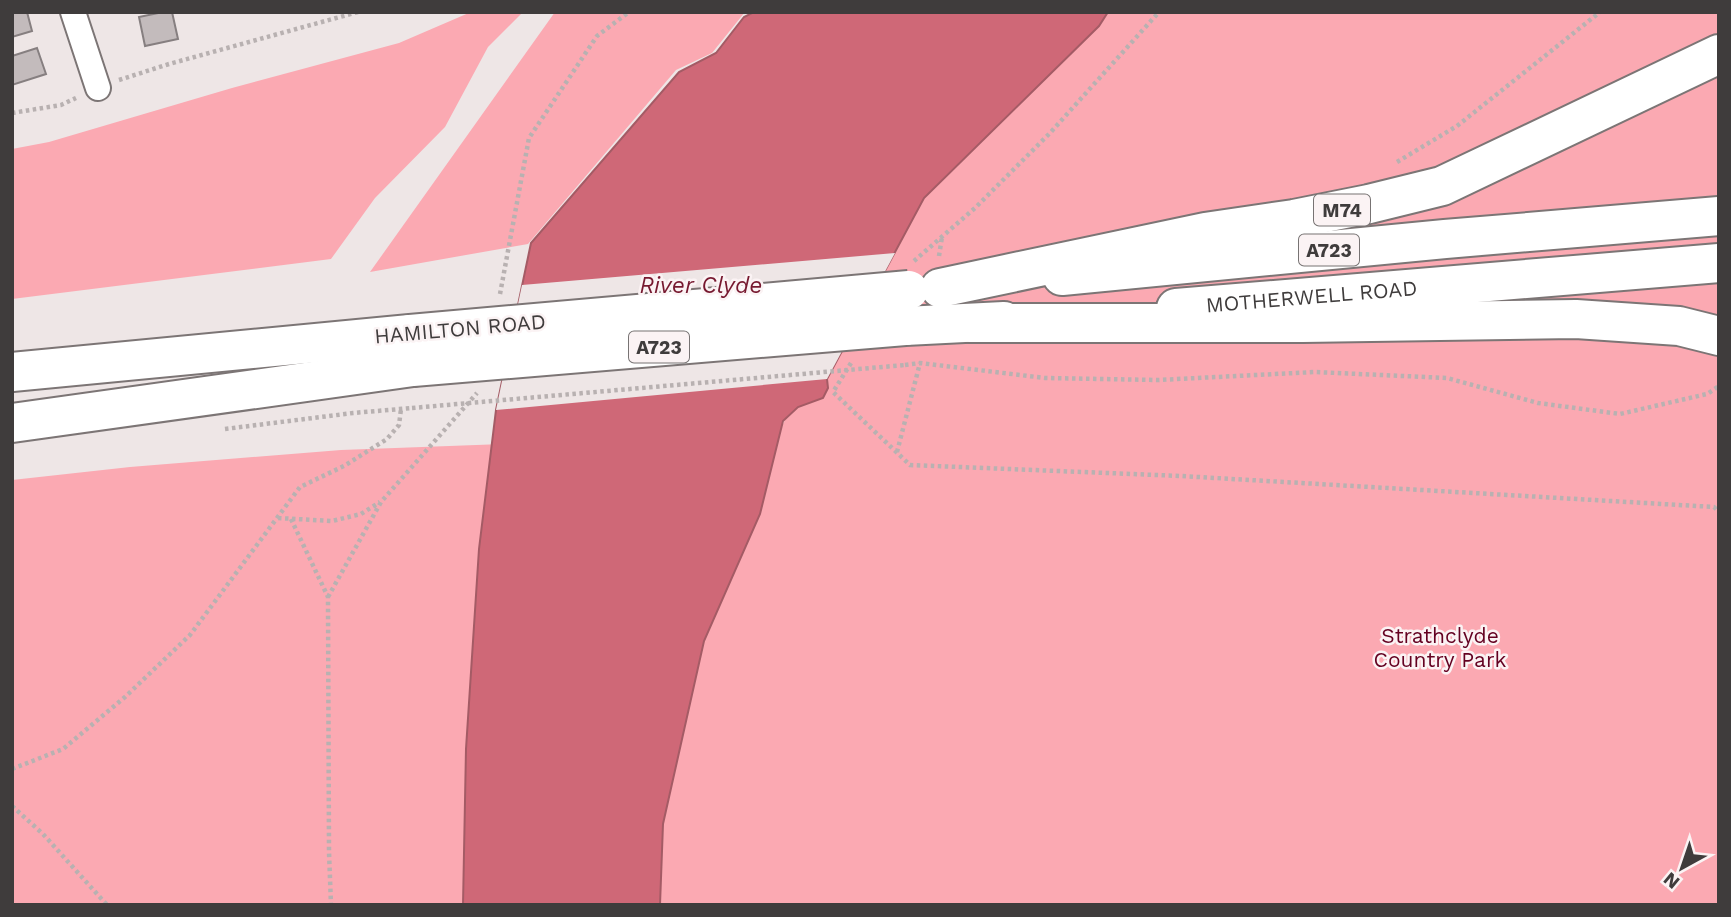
<svg xmlns="http://www.w3.org/2000/svg" width="1731" height="917" viewBox="0 0 1731 917" font-family="'Work Sans',sans-serif">
  <rect width="100%" height="100%" fill="#eee6e6"/>
  <path fill="#fba9b2" d="M471 12H523L488 47 445 127 375 198 331 259 12 299V149L49 142 232 88 399 43Z
    M555 12H745L712 53 676 70 528 244 370 272Z
    M1108 12H1719V905H12V480L130 467 341 450 780 434C786 408 800 406 823 398L828 388 827 379 924 198 1099 26Z"/>
  <path fill="#cf6877" stroke="#a45b65" stroke-width="2" d="M754 12H1108L1099 26 924 198 827 379 828 388 823 398 798 407 783 421 760 514 704 641 663 824 660 905H463L466 749 479 549 496 410 531 243 679 72 716 53 744 17Z"/>
  <path fill="#eee6e6" d="M895 253 827 379 496 410 522 285Z"/>
  <path fill="#c3bbbc" stroke="#867f80" stroke-width="2" d="M12 12H27L32 31 12 37Z
    M163 12H172L178 39 145 46 139 17Z
    M37 48 46 74 12 85V56Z"/>
  <g fill="none" stroke-linecap="round" stroke-linejoin="round">
    <g stroke="#7c7575" stroke-width="28">
      <path id="minor" d="M73 12 98 88"/>
    </g>
    <g stroke="#7c7575" stroke-width="42">
      <g id="primary">
        <path d="M1062 276 1445 239 1719 216"/>
        <path id="s1" d="M1176 308 1719 263"/>
        <path d="M905 326 1004 321"/>
        <path d="M12 372 410 334"/>
        <path d="M12 423 413 367"/>
      </g>
    </g>
    <g stroke="#7c7575" stroke-width="42">
      <path id="motorway" d="M940 288 1205 232 1294 219 1369 204 1442 186 1719 54
        M970 323H1303L1576 319 1679 326 1719 336"/>
    </g>
    <path stroke="#b8b1b1" stroke-width="4.5" stroke-dasharray="3.5 3.5" stroke-linecap="butt" d="M119 80 169 64 358 12
      M12 113 61 105 76 98
      M1397 162 1457 126 1600 12
      M939 256 942 237
      M914 261 975 208 1050 133 1159 12
      M500 294 529 138 597 36 629 12
      M851 363 833 392 910 465 1181 476 1714 507 1719 512
      M905 365 920 363 1045 378 1158 380 1315 372 1447 378 1538 403 1620 414 1707 394 1719 386
      M225 429 353 413 412 408
      M897 452 920 363
      M278 518 332 521 361 514 380 502
      M291 519 328 597 329 852 331 905
      M328 597 381 502 477 393
      M12 769 63 749 125 697 190 635 300 487 344 466 387 439 399 425 401 409
      M12 806 43 834 107 905"/>
    <use href="#minor" stroke="#fff" stroke-width="24"/>
    <use href="#primary" stroke="#fff" stroke-width="38"/>
    <use href="#motorway" stroke="#fff" stroke-width="38"/>
    <g stroke="#7c7575" stroke-width="42" stroke-linecap="butt">
      <path id="primary-bridge" d="M410 334 909 290
        M413 367 905 326"/>
    </g>
    <path stroke="#b8b1b1" stroke-width="4.5" stroke-dasharray="3.5 3.5" stroke-linecap="butt" d="M412 408 905 365"/>
    <use href="#primary-bridge" stroke="#fff" stroke-width="38"/>
  </g>
  <g text-anchor="middle" stroke-width="5" stroke-linejoin="round" paint-order="stroke">
    <g fill="#fbf3f4" stroke="#777373" stroke-width="2">
      <rect x="1314" y="194.5" width="56" height="31" rx="5"/>
      <rect x="1299" y="234.5" width="60" height="31" rx="5"/>
      <rect x="629" y="331.5" width="60" height="31" rx="5"/>
    </g>
    <g font-size="19" font-weight="bold" fill="#3f3c3c">
      <text x="1342" y="217">M74</text>
      <text x="1329" y="257">A723</text>
      <text x="659" y="354">A723</text>
    </g>
    <g font-size="21" fill="#3f3c3c" stroke="#fbf3f4">
      <text dy="7" stroke="none"><textPath href="#s1" startOffset="136">MOTHERWELL ROAD</textPath></text>
      <text transform="translate(460 329) rotate(-5)" y="7">HAMILTON ROAD</text>
    </g>
    <g font-size="21" fill="#640121" stroke="#fbf3f4">
      <text x="1440" y="643">Strathclyde<tspan x="1440" dy="24">Country Park</tspan></text>
    </g>
    <g font-size="23" font-style="italic" fill="#76182f" stroke="#fbf3f4">
      <text x="701" y="293">River Clyde</text>
    </g>
  </g>
  <rect width="1731" height="917" fill="none" stroke="#3f3c3c" stroke-width="28"/>
  <g transform="translate(1682 868) rotate(220)" stroke="#fbf3f4" stroke-width="5" paint-order="stroke">
  <path d="M0-5L12 26L0 18L-12 26Z" fill="#3f3c3c"/>
  <text y="-10" font-size="19" font-weight="bold" text-anchor="middle" fill="#3f3c3c">N</text>
  </g>
</svg>
